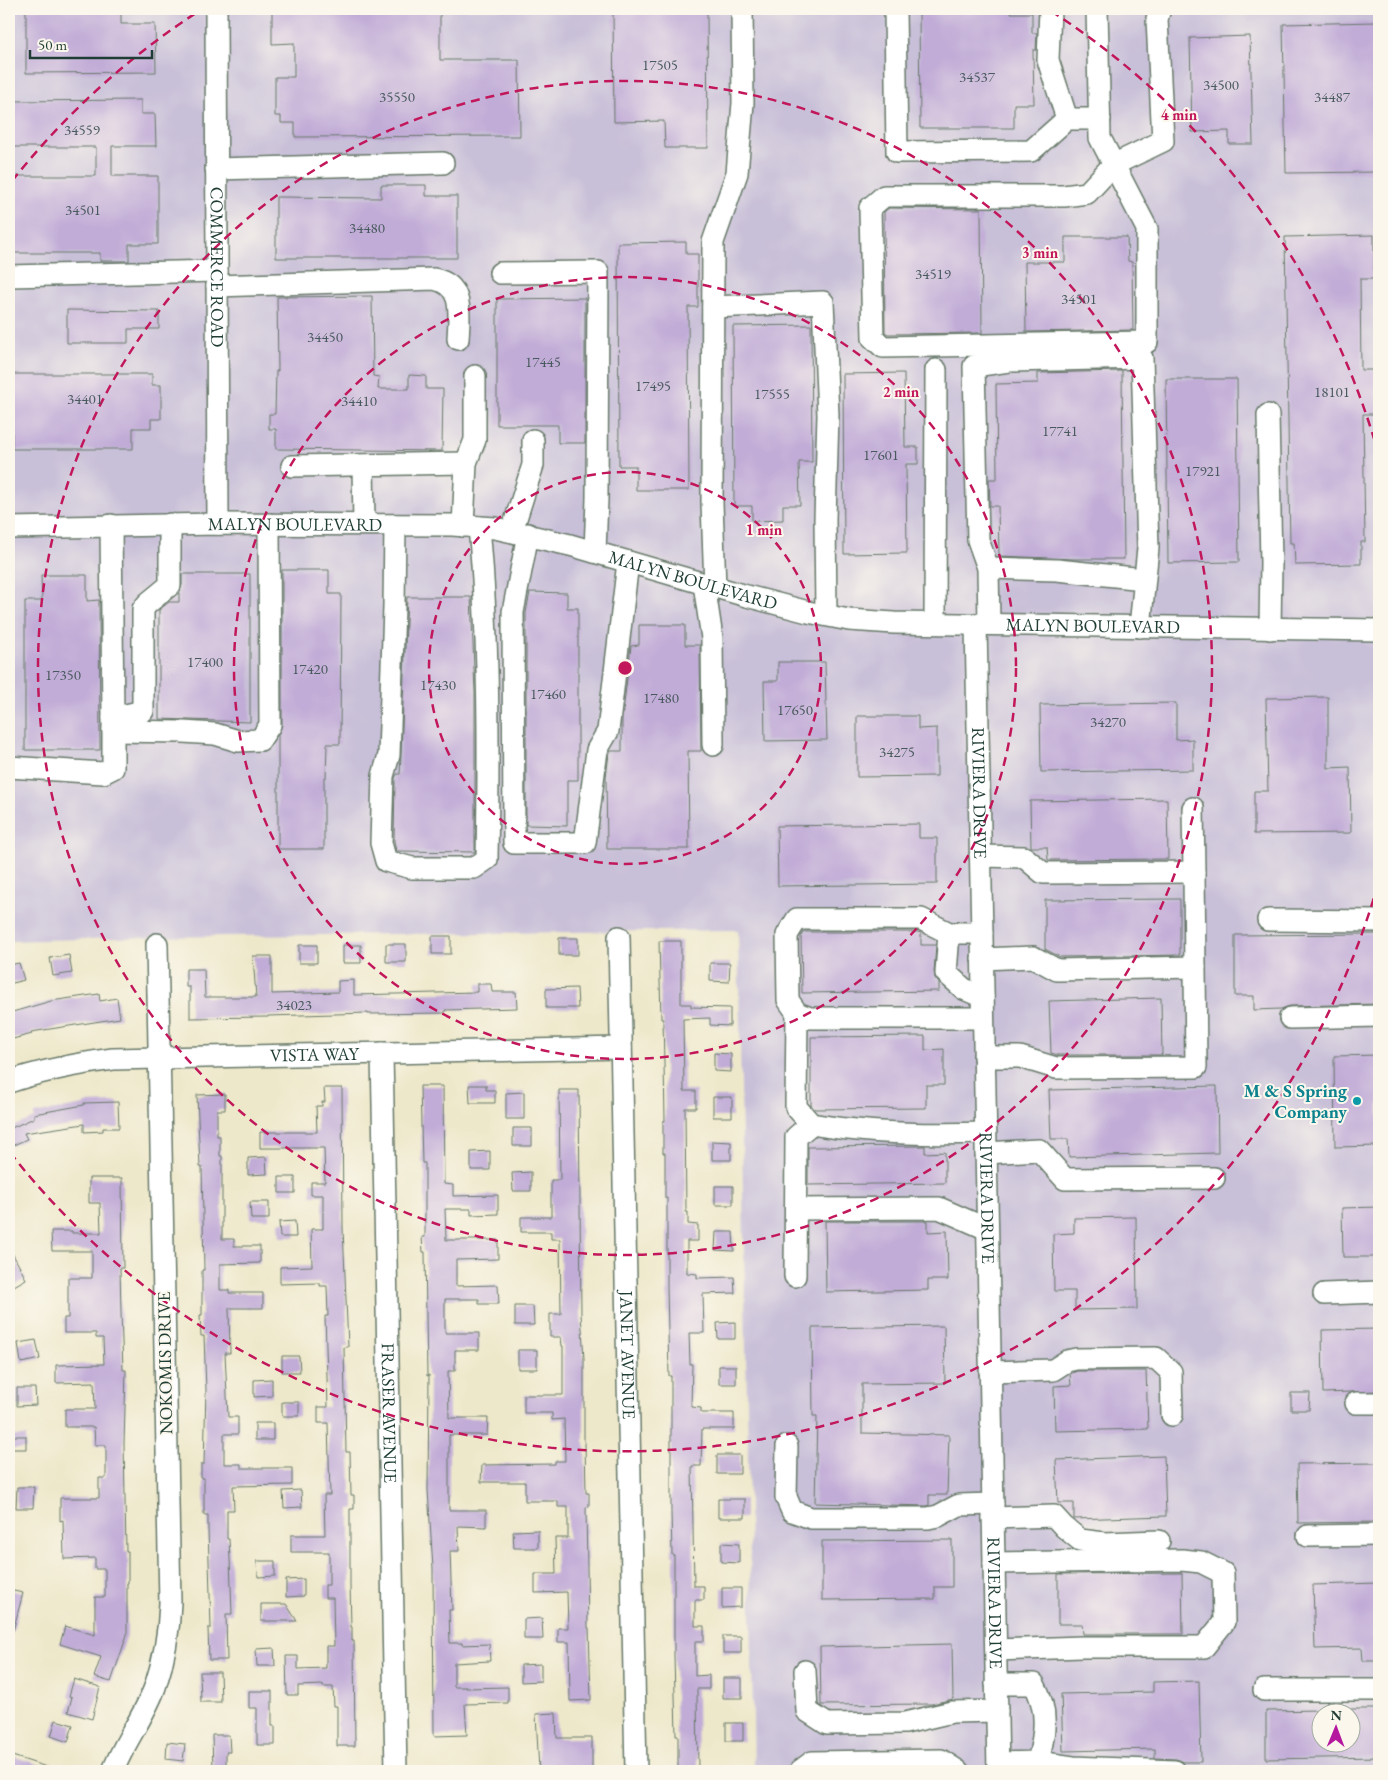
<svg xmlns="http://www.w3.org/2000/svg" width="1388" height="1780" viewBox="0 0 1388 1780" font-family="'EB Garamond',serif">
  <rect width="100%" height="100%" fill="#fbf7ec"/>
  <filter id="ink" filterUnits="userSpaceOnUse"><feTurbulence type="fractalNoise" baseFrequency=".02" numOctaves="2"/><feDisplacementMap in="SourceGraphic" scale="10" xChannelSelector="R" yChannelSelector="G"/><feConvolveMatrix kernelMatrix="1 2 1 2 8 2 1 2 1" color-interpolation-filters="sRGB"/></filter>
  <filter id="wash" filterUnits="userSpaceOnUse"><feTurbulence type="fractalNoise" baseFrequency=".0096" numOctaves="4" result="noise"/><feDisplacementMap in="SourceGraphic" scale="20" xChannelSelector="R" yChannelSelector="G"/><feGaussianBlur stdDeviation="1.12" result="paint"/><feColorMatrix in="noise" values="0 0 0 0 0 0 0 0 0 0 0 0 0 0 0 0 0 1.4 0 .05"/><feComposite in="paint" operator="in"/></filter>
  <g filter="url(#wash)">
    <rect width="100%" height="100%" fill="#eee8cb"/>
    <path fill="#c8bfd8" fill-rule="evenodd" d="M9 9H1379V1771H754L738 930 155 937 9 941ZM1320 1712H1350V1742H1320Z"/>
    <g id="blocks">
      <path fill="#c1acd7" d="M26 9H121V24H155L156 72 26 73Z
        M290 9H440V60H519L520 136 295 137V123H281V116H275V77H294V43L272 44V11L290 10Z
        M613 9H707L708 148H665L664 121 614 122Z
        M919 9H1011V13H1032V33H1037L1036 50H1033L1034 104H1014V128H920Z
        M1377 22 1378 67 1379 68V172L1286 173 1283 24Z
        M1250 36 1253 144H1229V131L1192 132 1190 38Z
        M141 100V114H155L156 146H112V176H158V244H129V261H100V253H9V176H96V147H9V101Z
        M381 185H426V196H457V258H276V197L381 198Z
        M889 208 981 209 982 333 888 334 885 332 884 212Z
        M1374 235V279H1360L1361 370H1377L1378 414H1363L1365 542H1361V564L1295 565 1294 543H1290L1285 237Z
        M1065 237H1127L1128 261 1132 262 1133 330 1026 332 1025 262H1065Z
        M686 242V254H698V307H688L689 490H636V466H619L618 243Z
        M372 296 373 376 379 377 378 389H409V375L426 376V389H443L442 451 276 449V429H269V414H275L276 371H278L277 297Z
        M585 298V443H558V425H497V299Z
        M67 310 159 311V329H128V343H67Z
        M811 325 812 462H799L800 505H783V520L752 521V506H734L733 326Z
        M1122 371 1124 559H1073L999 556 998 506H990L989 479H997L996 384 1038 383V373Z
        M904 373 905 447H918V464H906L907 553 844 554 843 374Z
        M9 374H152V385H161V419H151V428H133V449H12V413H9Z
        M1166 379H1237L1239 562 1168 563Z
        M282 570H329V594H341L340 744H327L326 778H324V849H278V735L282 725Z
        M182 574H250V722L159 719V610L169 602H179V594L182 585Z
        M41 575H87V601L99 600 100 750H25V601H42Z
        M530 592 567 593V608H578V780H567V826L526 825V613Z
        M407 597H471L475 693V852L398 851H396L394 841 395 778 397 774H400L401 755Z
        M639 625H685V645H700L701 751H688L689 849H607L606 777 609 754 611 751H622V720L631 646 639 645Z
        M778 662H825L827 740 765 741 764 681H778Z
        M1328 697V768L1350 767 1351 833 1254 834V791H1268L1266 698Z
        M1176 703V740L1193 739V770L1041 772 1040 705Z
        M857 716H918V729L937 728V776L857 777Z
        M1167 799 1168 859 1048 860 1047 847H1031L1030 801Z
        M919 824V838H937V884L778 886 777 826Z
        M1180 899V955L1060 957 1045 949V900Z
        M804 932H918L921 933V945H936L934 972 935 978 939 983V991L802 993 801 936Z
        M1379 934V1004L1290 1006 1281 1009 1254 1010V996H1235V935Z
        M432 936H451V954H432Z
        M559 938H578V955H559Z
        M659 941H681V1004H691V1007L730 1008V1026L710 1025V1018L683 1019 684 1091H696V1108H685L686 1212H688V1224L698 1225V1241H687V1273L697 1274V1278L734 1277 735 1293 703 1294 704 1333H689L690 1364H692L691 1407 701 1408V1413H734V1429H702L701 1466H692L694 1586H704V1600H695V1626H704V1641H695V1676L709 1675V1689H697L698 1771H678V1735H676L674 1656V1555H672L671 1511V1376H669L667 1287V1198H665V1153H663V1121H665L664 1063 663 1019H661Z
        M386 944H406V962H386Z
        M299 945H317V963H299Z
        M343 945H361V963H343Z
        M69 955 72 973 53 976 50 958Z
        M253 956H272V994L338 992V981L354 980V995L477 992V984H491L492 992H516L517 1008 445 1010V1013L368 1014V1013L268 1016V1017L190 1018V987H186V969H204L205 997H256Z
        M19 963 24 980 9 984V965Z
        M710 963H730L729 982 710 981Z
        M577 988 578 1008H546V989Z
        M99 994 100 1001 117 998 120 1018 31 1032 32 1034 9 1040V1013L51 1001Z
        M1161 998 1162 1055H1058L1051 1053 1049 1001Z
        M925 1036V1050L944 1049V1085H926V1108L815 1109 811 1105V1037Z
        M714 1053 731 1054V1072L714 1071Z
        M1379 1055V1146L1335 1147 1334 1056Z
        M469 1085H486V1090H495V1103H470Z
        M420 1086H443L444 1184 453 1185V1196L498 1195V1214L471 1215V1209H445L446 1240H498V1259L456 1260V1286L498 1285 499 1304H479V1299H445V1333H479V1350H455V1371H448L449 1418H488L487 1435H449V1510H486V1527L458 1526 459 1551H450L452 1610H449L450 1643H462V1645L489 1644 490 1661 454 1663V1687H466V1688L508 1687V1703L465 1704 467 1735 434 1736 433 1568 428 1490 429 1375 427 1376 425 1252H423L422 1237H425V1163H422Z
        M1217 1086 1218 1153 1069 1157 1068 1139H1051L1049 1090Z
        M324 1088H342L343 1228 348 1347H344L346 1452H350L351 1495H354V1509H350V1585L351 1627H352V1641H354L355 1746H337V1706H334L333 1687H323V1685L298 1686V1695H287L286 1656H298V1669L326 1668V1646H334L333 1598H325V1585H329V1552H291V1535H325L324 1495H330L328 1423H318V1407H328L325 1316H328L327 1286H320V1283L280 1284V1267L312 1266 311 1229H323V1195H311V1182H325L324 1148H260V1132H317L316 1106H322V1102H325Z
        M559 1090H579L581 1314 584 1359V1442H585L586 1493H589V1506L586 1507 588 1628H589L591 1700 570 1701 569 1642H558V1628H568L567 1592 535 1593V1574H556L555 1538H568V1507H558V1501H525V1482H481L482 1465 555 1464V1461H565L564 1419 552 1420V1413H524V1395H563V1346H562L561 1337H550V1314H561L560 1239H551V1232H521V1217H551V1180H560Z
        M524 1092V1119H506V1093Z
        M225 1094V1110H217V1136H220V1156H222V1239H234V1246H260V1263L220 1264V1290H229V1293H263V1308H229L230 1353H225L228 1417H238V1434H224V1464H241V1468H292V1485L233 1486 234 1510H227V1539H229L230 1559 232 1614H226L227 1660H209L208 1628H211L208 1528V1515H204V1478H201V1464H204L206 1390 204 1336H201L200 1315H202V1270H204L202 1167H200L197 1095Z
        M713 1097H732V1117H713Z
        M118 1102 119 1128H103V1131L84 1132V1124L24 1133 27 1139 9 1147V1129L34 1118V1114L84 1105V1103Z
        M513 1128H532V1146H513Z
        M712 1141 731 1142V1160H712Z
        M925 1146V1153L945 1152V1183L808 1185V1147Z
        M490 1151V1170H471V1152Z
        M266 1157 267 1174 248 1175V1158Z
        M531 1172V1191H513L512 1173Z
        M279 1177H295V1193H279Z
        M89 1178H122L123 1268H120L121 1312 123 1370H126L124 1444 126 1551H128V1583H127V1635L111 1682 94 1677 101 1657 60 1644 65 1626 95 1635V1597H105V1569H95V1558L64 1559 63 1520 60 1521V1498H99V1478H106V1445H95L94 1427H65V1409H95L94 1382 56 1383V1365L104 1364 103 1338H96V1333H64V1318H68V1278H92V1251H52L51 1231H72V1233H101L100 1203H89Z
        M715 1186H733V1205H715Z
        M250 1202H269V1219H251Z
        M1379 1207V1257H1343L1342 1208Z
        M1136 1217 1137 1309 1075 1310V1291H1054L1053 1234 1074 1233V1218Z
        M295 1221 296 1237H280L279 1222Z
        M825 1221H928V1232L947 1231 948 1280H928V1290L826 1292Z
        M716 1232H733L734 1251 715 1250Z
        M9 1247 26 1279 9 1289Z
        M515 1306H533L534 1325H515Z
        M735 1322V1339H718L717 1323Z
        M944 1326 945 1383 862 1384V1433L949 1435 947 1495H929V1505L927 1506 815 1503 817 1416H813L812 1328Z
        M1379 1329V1391L1323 1393 1322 1330Z
        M36 1340 40 1359 21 1363 18 1343Z
        M518 1350H537V1369H518Z
        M282 1356H299L300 1372H282Z
        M719 1366H736V1384H719Z
        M1077 1371H1146L1148 1429 1055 1431 1054 1386 1071 1385 1070 1374Z
        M272 1379V1396L254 1397V1380Z
        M17 1388H35L36 1405 17 1406Z
        M1291 1393H1310L1309 1410H1291Z
        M282 1402H299V1416H282Z
        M255 1423H273V1440H255Z
        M10 1436H26V1449H10Z
        M717 1455H740V1474H717Z
        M1164 1456 1166 1516 1074 1519V1503H1058L1056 1460Z
        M1379 1463V1522L1298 1523 1297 1464Z
        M17 1487H34L33 1508H16Z
        M301 1490 302 1507 284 1508 283 1491Z
        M718 1499H745V1518H718Z
        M538 1530V1548H514L513 1531Z
        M952 1540V1587H935V1599L822 1600V1541Z
        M721 1543 739 1544V1563L721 1562Z
        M257 1561H275V1576L258 1577Z
        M1182 1573 1183 1634H1083L1082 1624H1058V1574Z
        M304 1579V1596L286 1597V1580Z
        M1379 1583V1661H1363L1362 1648 1315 1649 1313 1585Z
        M722 1588H741V1607L722 1608Z
        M9 1590 23 1593 13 1631H9Z
        M261 1604H286L297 1621H261Z
        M542 1618 543 1639H524V1619Z
        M723 1636H741V1653H723Z
        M952 1644 953 1699 932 1704 821 1705 820 1647Z
        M274 1648 275 1666H257L256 1649Z
        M541 1664V1681L521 1682V1665Z
        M200 1672H220L221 1702H201Z
        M723 1678H742V1698H723Z
        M74 1679 100 1687 92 1719 68 1712 72 1697 69 1696Z
        M1199 1681 1201 1762H1184L1176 1759 1155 1758V1749L1063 1751 1061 1694 1153 1692V1682Z
        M249 1691H272V1726H275V1745H257V1708H249Z
        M1350 1709H1379V1757L1266 1759V1711L1320 1710V1742H1350Z
        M556 1713 557 1738H592V1771H539L536 1714Z
        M56 1720 73 1725 68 1742 51 1736Z
        M726 1723H743V1741H726Z
        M212 1735H229L230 1752H226V1771H213Z
        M167 1742 185 1744 183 1761 166 1759Z
        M9 1755 50 1768V1771H9Z"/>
    </g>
  </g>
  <g filter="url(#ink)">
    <use href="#blocks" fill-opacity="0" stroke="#677969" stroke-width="1"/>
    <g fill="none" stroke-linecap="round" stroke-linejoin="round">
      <g stroke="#677969" stroke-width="24">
        <g id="minor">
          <path id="s1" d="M216 9 218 524"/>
          <path d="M895 9 897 152 1031 151 1067 119H1100"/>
          <path d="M1050 9 1048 60 1067 119"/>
          <path d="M1097 9 1100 138 1147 229V342L883 347 873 338 870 208 884 196H1064L1087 193 1113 165 1163 141 1157 19 1160 9"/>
          <path d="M216 169 443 163"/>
          <path d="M500 273 598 272 597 499 595 552"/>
          <path d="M9 276 217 271"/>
          <path d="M217 286 434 279C465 285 459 315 458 339"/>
          <path d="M713 307 823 302 828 415 825 519 826 615"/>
          <path d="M1268 415 1271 563 1270 629"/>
          <path d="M292 466 466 463"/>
          <path d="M363 466 364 524"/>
          <path d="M111 525 113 718 143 711V609L148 603 170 585V524"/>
          <path d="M395 525 394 607 389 755 383 776 381 843 386 861 412 868H474L487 859C489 748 489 637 479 527"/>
          <path d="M463 526 466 463 475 440V376"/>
          <path id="s2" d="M9 528 218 524 452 525 495 528 570 545 743 595 808 612 849 620 894 623 1379 630"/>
          <path d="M512 531 533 465V440"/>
          <path d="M528 534 513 612 514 843H585L597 750 608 731 628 562"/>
          <path d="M988 568 1057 570 1144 579"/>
          <path d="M704 584 712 638 713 745"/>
          <path d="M715 587 712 503 713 242 737 173 743 103 742 9"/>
          <path d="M935 623 936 370"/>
          <path id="s3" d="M976 624 998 1771"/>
          <path d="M989 624 988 568 978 540 974 366 1009 361 1142 358 1148 548 1140 627"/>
          <path d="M113 731 183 732 215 734 238 741 260 740 270 725 269 524"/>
          <path d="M9 767 103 773 113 768V718"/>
          <path d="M980 856 1024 857 1043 873 1194 872 1193 808"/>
          <path d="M1268 920 1379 921"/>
          <path d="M949 933 946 973 964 989 983 997"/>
          <path d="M982 933H949L921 919H797L787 935 788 1000 797 1013 810 1018H983"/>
          <path id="s4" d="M619 937 636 1771"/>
          <path d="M982 959 1033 957 1057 970 1195 967"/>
          <path d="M797 1013 796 1107 811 1124C869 1134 927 1135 985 1133"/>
          <path d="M1290 1018 1379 1016"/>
          <path id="s5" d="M382 1053 396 1771"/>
          <path d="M984 1057H1020L1056 1068 1196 1067 1194 872"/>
          <path id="s6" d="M9 1082C43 1070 77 1064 113 1059L621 1048"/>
          <path d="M986 1153 1039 1150 1065 1179 1214 1178"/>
          <path d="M796 1209 939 1208 987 1229"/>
          <path d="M795 1276 796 1137 811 1124"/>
          <path d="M1324 1294 1379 1292"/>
          <path d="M990 1372 1053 1370 1067 1361 1076 1359 1156 1358 1171 1372 1172 1415"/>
          <path d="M1356 1403H1379"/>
          <path d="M787 1446 786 1497 792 1511 811 1518H928L938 1516 959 1505 993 1504"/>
          <path d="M993 1518 1054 1516 1064 1527 1080 1540 1104 1543 1159 1541"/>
          <path d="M1308 1536 1379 1535"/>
          <path d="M994 1563 1182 1560 1201 1562 1223 1573 1224 1622 1204 1647H1082L996 1650"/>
          <path d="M805 1671 807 1711 827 1724 905 1723 952 1712 997 1711"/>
          <path d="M996 1684H1034C1049 1711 1045 1733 1038 1762L998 1763"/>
          <path d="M1264 1690H1379"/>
          <path d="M1038 1762 1073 1767 1175 1771"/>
          <path d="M113 1771C124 1742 144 1717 155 1687 164 1660 169 1632 170 1603L157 944"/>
          <path d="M800 1771 812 1762 941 1760 958 1771"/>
        </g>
      </g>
      <use href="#minor" stroke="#fff" stroke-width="21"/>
    </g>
  </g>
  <g fill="none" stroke="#c2185b" stroke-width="2.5" stroke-dasharray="9 6">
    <circle cx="625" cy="668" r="196"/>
    <circle cx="625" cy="668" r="391"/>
    <circle cx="625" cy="668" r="587"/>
    <path d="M1378 884A783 783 0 0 1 12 1155M12 181A783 783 0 0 1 199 11M1051 11A783 783 0 0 1 1378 452"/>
  </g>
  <circle fill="#0f9aa8" stroke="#fbf7ec" stroke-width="2" cx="1357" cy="1101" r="5"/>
  <g text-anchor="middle" stroke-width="4" stroke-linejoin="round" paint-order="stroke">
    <g font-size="15" fill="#48595d">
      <text x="660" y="70">17505</text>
      <text x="977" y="82">34537</text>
      <text x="1221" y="90">34500</text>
      <text x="397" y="102">35550</text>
      <text x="1332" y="102">34487</text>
      <text x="82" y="135">34559</text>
      <text x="83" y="215">34501</text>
      <text x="367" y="233">34480</text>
      <text x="933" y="279">34519</text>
      <text x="1079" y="304">34501</text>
      <text x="325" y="342">34450</text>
      <text x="543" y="367">17445</text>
      <text x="653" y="391">17495</text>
      <text x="1332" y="397">18101</text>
      <text x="772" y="399">17555</text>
      <text x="85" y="404">34401</text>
      <text x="359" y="406">34410</text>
      <text x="1060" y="436">17741</text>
      <text x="881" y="460">17601</text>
      <text x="1203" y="476">17921</text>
      <text x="205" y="667">17400</text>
      <text x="310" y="674">17420</text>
      <text x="63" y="680">17350</text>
      <text x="438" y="690">17430</text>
      <text x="548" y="699">17460</text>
      <text x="661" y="703">17480</text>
      <text x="795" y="715">17650</text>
      <text x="1108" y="727">34270</text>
      <text x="897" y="757">34275</text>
      <text x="294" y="1010">34023</text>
    </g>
    <g font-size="18" fill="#1f3d34" stroke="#fbf7ec">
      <text dy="6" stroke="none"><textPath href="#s1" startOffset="258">COMMERCE ROAD</textPath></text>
      <text dy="6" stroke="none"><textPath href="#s2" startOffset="286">MALYN BOULEVARD</textPath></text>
      <text dy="6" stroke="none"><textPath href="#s2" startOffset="691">MALYN BOULEVARD</textPath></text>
      <text dy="6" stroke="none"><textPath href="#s2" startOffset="1096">MALYN BOULEVARD</textPath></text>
      <text dy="6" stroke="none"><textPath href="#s3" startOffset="169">RIVIERA DRIVE</textPath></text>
      <text dy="6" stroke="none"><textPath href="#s6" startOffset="308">VISTA WAY</textPath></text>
      <text dy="6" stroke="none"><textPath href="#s3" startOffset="574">RIVIERA DRIVE</textPath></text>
      <text dy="6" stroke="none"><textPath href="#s4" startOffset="418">JANET AVENUE</textPath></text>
      <text transform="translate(165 1363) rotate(-91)" y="6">NOKOMIS DRIVE</text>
      <text dy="6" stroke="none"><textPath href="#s5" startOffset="360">FRASER AVENUE</textPath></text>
      <text dy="6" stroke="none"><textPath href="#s3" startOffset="979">RIVIERA DRIVE</textPath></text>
    </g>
    <g font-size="18" font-weight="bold" fill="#0d838f" stroke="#fbf7ec" text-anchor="end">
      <text x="1347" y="1097">M &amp; S Spring<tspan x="1347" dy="21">Company</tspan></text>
    </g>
  </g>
  <circle cx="625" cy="668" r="8" fill="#c2185b" stroke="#fbf7ec" stroke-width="2.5"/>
  <g font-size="15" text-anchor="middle" font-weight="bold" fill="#c2185b" stroke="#fbf7ec" stroke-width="4" stroke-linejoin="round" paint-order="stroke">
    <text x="1179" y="120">4 min</text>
    <text x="1040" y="258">3 min</text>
    <text x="901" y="397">2 min</text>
    <text x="764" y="535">1 min</text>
  </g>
  <rect width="1388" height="1780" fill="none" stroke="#fbf7ec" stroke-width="30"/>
  <g transform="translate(1336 1728) rotate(1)"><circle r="24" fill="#fbf7ec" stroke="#a3ada2"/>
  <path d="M0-4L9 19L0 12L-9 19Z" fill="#b5179e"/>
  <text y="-8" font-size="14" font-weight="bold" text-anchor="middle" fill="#1f3d34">N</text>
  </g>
  <path d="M30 50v8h122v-8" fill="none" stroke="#1f3d34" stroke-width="2.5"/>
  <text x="38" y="50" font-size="15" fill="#1f3d34" stroke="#fbf7ec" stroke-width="4" paint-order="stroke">50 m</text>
</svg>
